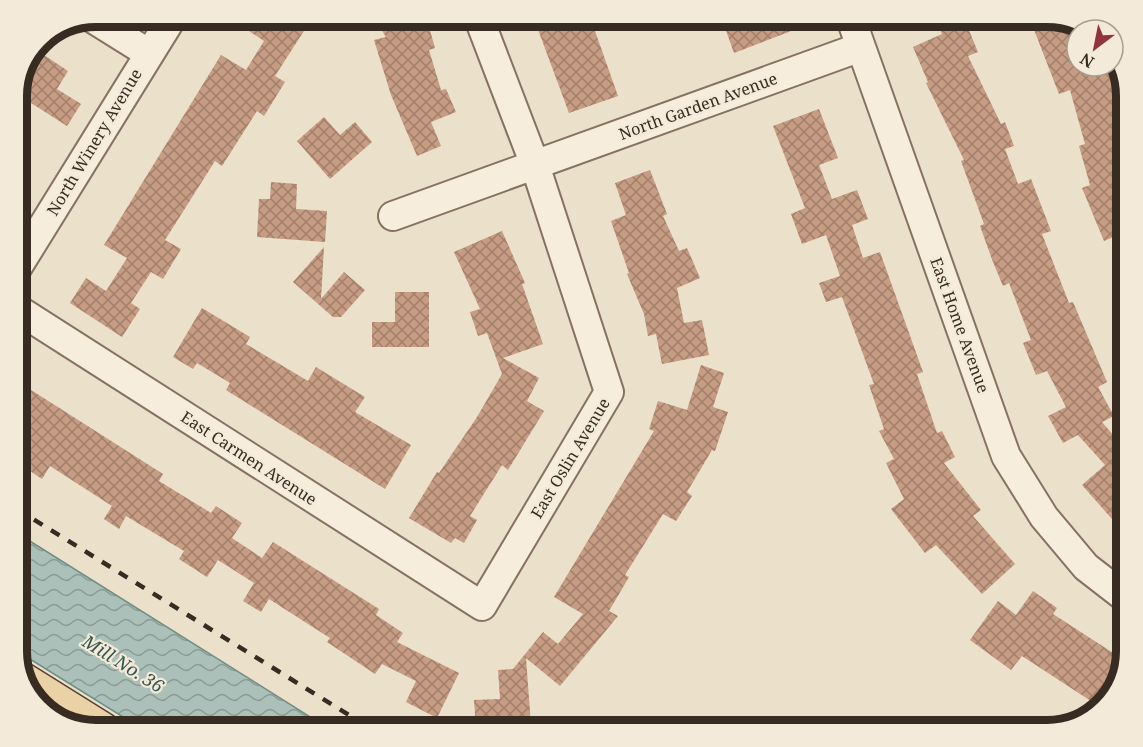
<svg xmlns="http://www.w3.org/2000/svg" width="1143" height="747" viewBox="0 0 1143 747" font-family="'Noto Serif',serif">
  <defs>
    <pattern id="water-waves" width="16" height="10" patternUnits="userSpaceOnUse" patternTransform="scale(1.5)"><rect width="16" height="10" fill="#aac0b8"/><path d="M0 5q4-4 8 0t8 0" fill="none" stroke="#8b9c95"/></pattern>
    <pattern id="building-cross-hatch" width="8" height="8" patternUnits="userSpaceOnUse" patternTransform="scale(1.5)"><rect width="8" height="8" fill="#c69c83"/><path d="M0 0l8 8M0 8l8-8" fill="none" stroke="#a27f6b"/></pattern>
  </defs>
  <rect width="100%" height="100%" fill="#ebe0ca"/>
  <path fill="url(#water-waves)" stroke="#718e85" stroke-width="1.5" d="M17 533 331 730H144L17 651Z"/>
  <path fill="url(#building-cross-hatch)" d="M255 16H299L309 23 275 76 285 82 264 116 257 111 222 166 215 161 165 240 181 249 163 279 151 272 131 303 140 309 122 337 70 303 86 278 106 291 127 258 104 245 221 55 246 70 264 41 246 29Z
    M373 16H426L435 48 429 50 441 90 446 89 456 112 431 122 441 146 417 156 391 95 374 40 386 37Z
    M533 16H629L595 31 618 96 569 113Z
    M736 16H825V18L734 53 725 28 738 23Z
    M935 16H963L978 52 968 56 1001 124 1005 122 1014 146 1005 149 1018 184 1031 179 1051 231 1042 234 1069 303 1073 302 1107 382 1098 387 1114 416 1102 422 1126 450V535L1082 485 1105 465 1078 435 1063 443 1048 416 1066 407 1047 371 1036 375 1023 343 1031 340 1009 283 1003 286 993 262 980 226 984 224 961 161 964 160 926 83 928 82 913 47 942 34Z
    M1046 16 1077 26V66H1088L1092 76 1119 66 1126 91V163L1118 166 1126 184V232L1104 241 1082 188 1090 185 1079 146 1085 144 1070 90 1059 94 1031 22Z
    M44 55 68 71 57 89 81 104 67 126 17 94 26 70 32 73Z
    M819 109 838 158 819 165 832 199 857 190 868 219 852 225 863 258 880 252 923 372 917 374 937 433 942 431 955 457 944 463 981 510 973 516 1015 564 982 594 936 545 925 553 891 509 904 499 886 463 894 459 879 431 884 429 869 385 874 384 842 297 826 302 819 283 840 276 826 235 802 244 791 214 805 208 773 126Z
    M324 117 340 135 355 122 372 142 330 179 297 141Z
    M650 170 667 214 663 216 679 251 687 248 700 278 677 288 684 323 702 320 709 355 662 364 656 334 648 336 644 314 627 274 629 273 611 221 626 215 615 183Z
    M271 182 297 184 296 209 327 211 325 242 257 237 259 199H270Z
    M502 231 525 283 522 284 543 344 503 358 539 378 527 401 544 411 508 470 502 465 470 516 477 520 464 543 455 538 451 543 409 518 437 472 439 473 477 417 502 374 487 333 478 336 470 312 480 309 454 252Z
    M324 247 321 299 344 272 365 290 341 317H333L293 282Z
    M395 292H429V347H372V322H395Z
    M202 308 250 337 246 344 308 381 316 367 365 397 355 412 411 445 385 489 226 390 230 383 197 363 193 369 173 357Z
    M701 365 724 373 713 407 728 412 715 451 712 450 687 492 692 496 676 521 663 514 625 575 629 577 609 611 618 616 560 686 526 658 531 725 476 728 474 700 500 699 498 670 513 669 543 632 558 644 583 614 554 597 654 431 649 429 658 401 687 410Z
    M17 381 163 474 159 481 211 513 216 506 242 523 232 538 262 558 273 542 379 609 376 615 403 633 397 642 459 673 437 718 406 702 416 681 382 664 375 674 327 642 330 638 269 599 261 612 243 601 254 583 218 560 207 577 179 559 184 551 126 516 119 529 104 519 112 506 50 466 42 479 21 465 26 457 17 450Z
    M1033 591 1057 608 1053 614 1124 660 1113 695 1100 707 1022 656 1011 670 970 640 998 601 1016 615Z"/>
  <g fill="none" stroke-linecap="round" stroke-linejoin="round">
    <g stroke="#867260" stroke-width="32">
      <path id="street" d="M850 16 1006 456 1044 517 1086 567 1126 598
        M92 18 148 53
        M393 216 861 47
        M17 268 173 16
        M17 309 482 606 609 392 535 165 478 16"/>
    </g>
    <g stroke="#554133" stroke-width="36">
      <path id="primary" d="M24 680 104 730"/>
    </g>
    <use href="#street" stroke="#f6eddd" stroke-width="28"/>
    <use href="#primary" stroke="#ead1a6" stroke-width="33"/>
    <path stroke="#382c22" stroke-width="4.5" stroke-dasharray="10 10" stroke-linecap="butt" d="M17 509 373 730"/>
  </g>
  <g text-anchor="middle" stroke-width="4.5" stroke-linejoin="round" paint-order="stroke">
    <g font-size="16" fill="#382c22" stroke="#f3ead9">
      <text transform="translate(698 106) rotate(-20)" y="6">North Garden Avenue</text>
      <text transform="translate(94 142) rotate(-59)" y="6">North Winery Avenue</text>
      <text transform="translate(960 325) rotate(70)" y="6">East Home Avenue</text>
      <text transform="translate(249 458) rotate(33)" y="6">East Carmen Avenue</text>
      <text transform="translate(570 458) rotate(-59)" y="6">East Oslin Avenue</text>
    </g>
    <g font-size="18" font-style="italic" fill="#335752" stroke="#f3ead9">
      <text transform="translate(123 664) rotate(32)" y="6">Mill No. 36</text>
    </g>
  </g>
  <path d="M0 0H1143V747H0ZM96 27H1047A69 69 0 0 1 1116 96V651A69 69 0 0 1 1047 720H96A69 69 0 0 1 27 651V96A69 69 0 0 1 96 27Z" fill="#f3ead9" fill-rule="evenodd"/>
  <path fill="none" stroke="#382c22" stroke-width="8" d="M96 27H1047A69 69 0 0 1 1116 96V651A69 69 0 0 1 1047 720H96A69 69 0 0 1 27 651V96A69 69 0 0 1 96 27Z"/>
  <g transform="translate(1095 48) rotate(212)"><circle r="28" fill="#f3ead9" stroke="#a89e90" stroke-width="1.5"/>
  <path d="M0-4.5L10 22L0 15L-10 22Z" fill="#90353a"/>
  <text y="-9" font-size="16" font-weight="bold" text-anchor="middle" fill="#382c22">N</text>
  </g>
</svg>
